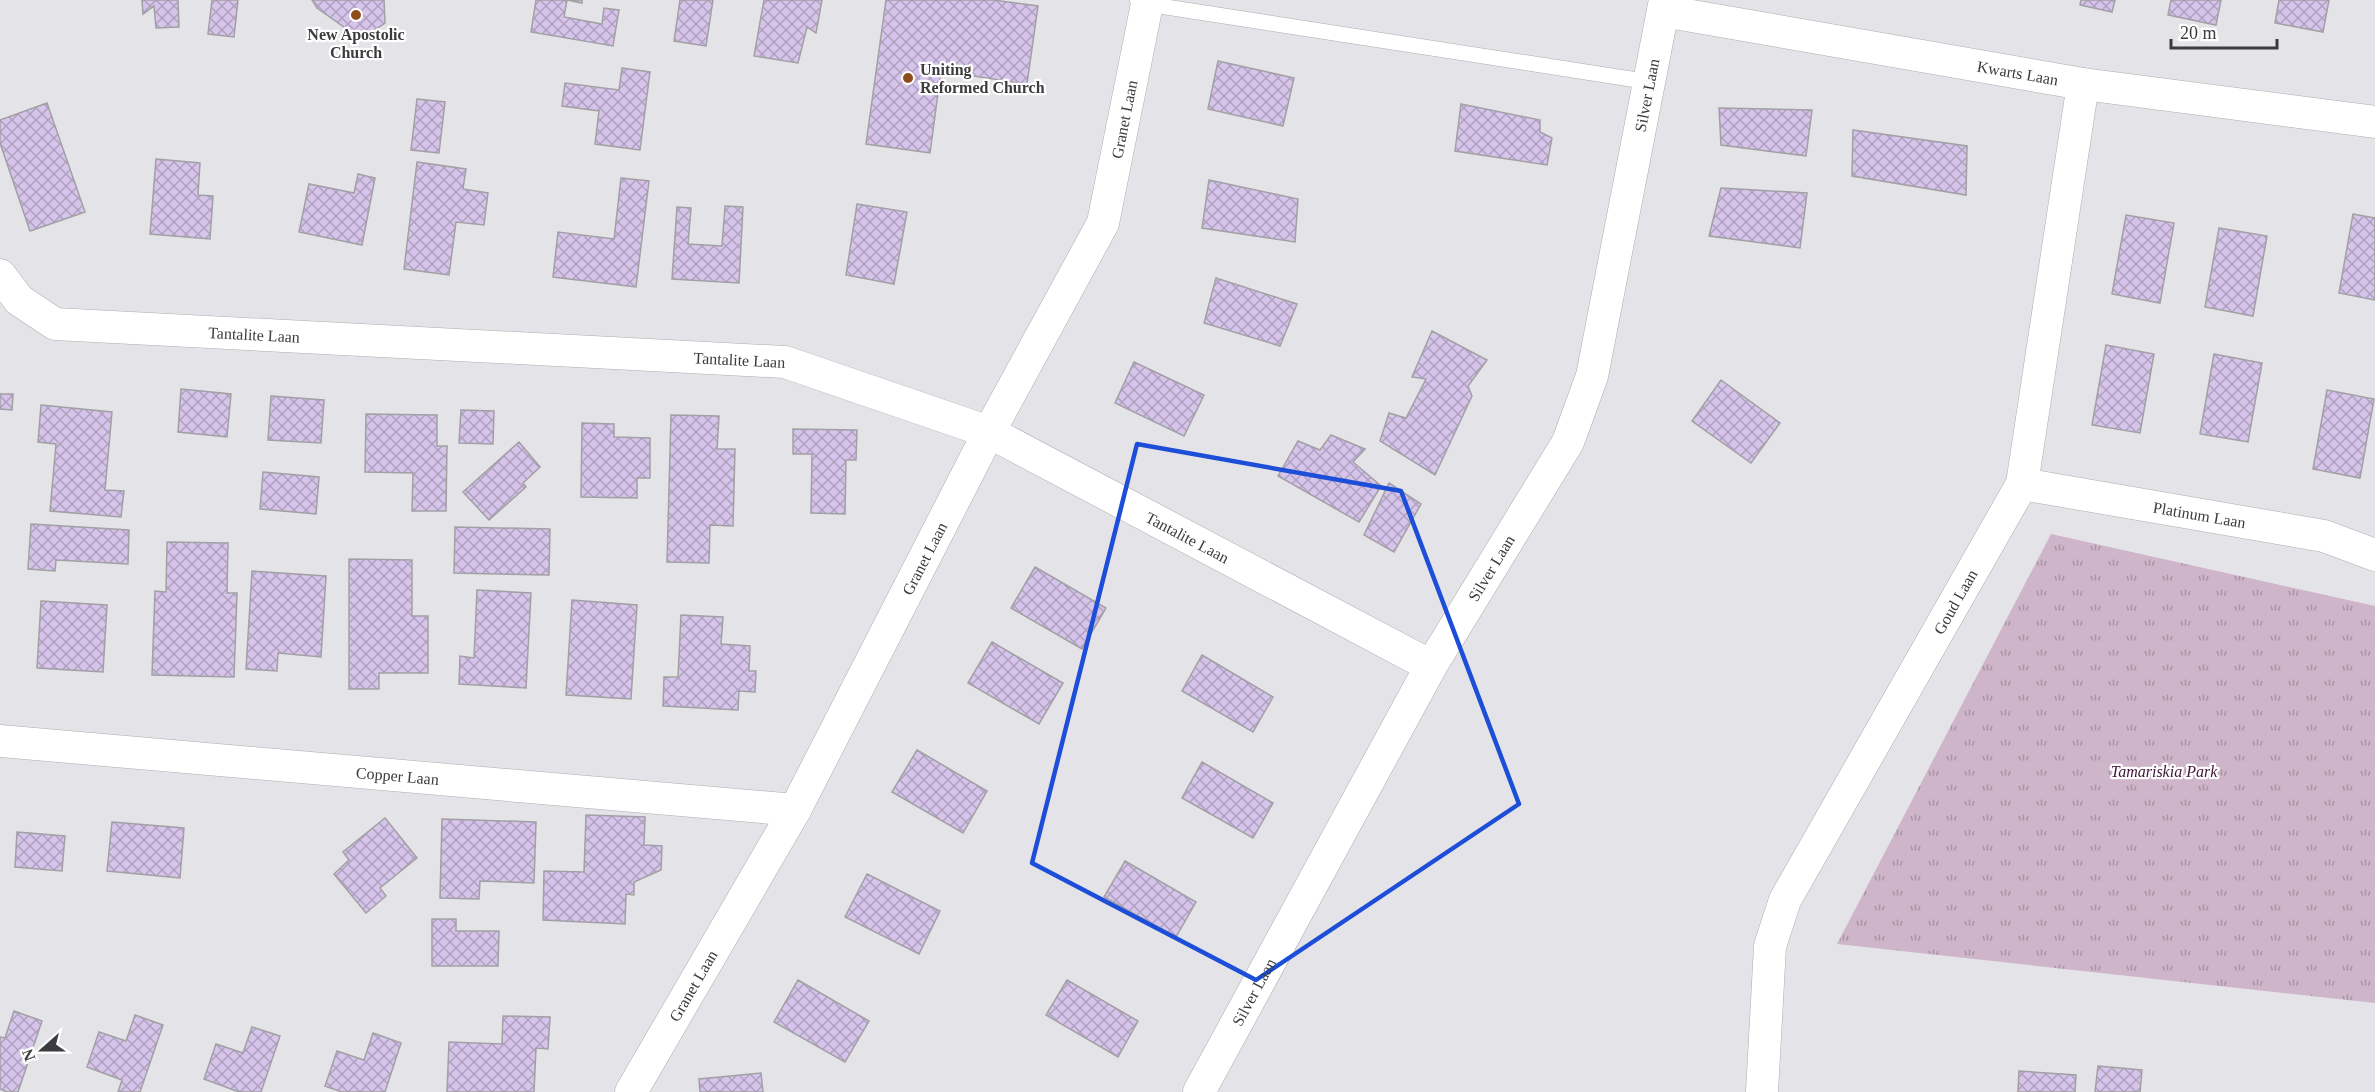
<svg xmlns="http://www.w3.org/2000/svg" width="2375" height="1092" viewBox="0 0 2375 1092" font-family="Georgia,serif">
  <defs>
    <pattern id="grass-tufts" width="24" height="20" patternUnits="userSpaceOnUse" patternTransform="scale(1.5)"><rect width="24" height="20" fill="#cfb5c9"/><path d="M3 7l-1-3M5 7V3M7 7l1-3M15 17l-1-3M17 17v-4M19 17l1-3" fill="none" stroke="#a994a5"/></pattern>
    <pattern id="building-cross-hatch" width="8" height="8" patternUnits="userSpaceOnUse" patternTransform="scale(1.5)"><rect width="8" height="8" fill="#d6c4eb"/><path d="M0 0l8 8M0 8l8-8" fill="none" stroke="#afa0c0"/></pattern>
  </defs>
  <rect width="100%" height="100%" fill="#e4e4e8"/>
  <path fill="url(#grass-tufts)" d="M2051 534 2375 606V1003L1837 944Z"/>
  <path fill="url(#building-cross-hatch)" stroke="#a1a0a3" stroke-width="1.5" d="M142 0H178L179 27 156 28 154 6 143 14Z
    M212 0H238L234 37 208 34Z
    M312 0H384L385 23 361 39 317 8Z
    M536 0H582V3L567 0 564 17 602 24 604 8 619 10 613 46 531 32Z
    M680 0H713L706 46 674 41Z
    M764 0H822L816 33 807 27 798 63 754 56Z
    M886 0H993L1038 6 1027 84 941 71 930 153 866 144Z
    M2081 0H2115L2112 12 2080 5Z
    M2171 0H2221L2216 25 2168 15Z
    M2279 0H2329L2323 32 2275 23Z
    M1218 61 1294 78 1283 126 1208 109Z
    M622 68 650 72 640 150 595 144 599 111 562 106 565 83 619 90Z
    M417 99 445 102 439 153 411 150Z
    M47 103 85 212 30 231 0 143V120Z
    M1461 104 1540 120V132L1552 138 1547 165 1455 151Z
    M1719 108 1812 110 1806 156 1721 145Z
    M1853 130 1967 146 1966 195 1852 176Z
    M156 159 200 163 198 195 213 196 210 239 150 234Z
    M417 162 466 169 463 189 488 193 484 225 456 222 449 275 404 269Z
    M358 174 375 178 362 245 299 232 309 184 354 193Z
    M621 178 649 181 636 287 553 277 558 232 614 239Z
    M1209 180 1298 199 1295 242 1202 228Z
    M1721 188 1807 193 1800 248 1709 236Z
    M857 204 907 212 894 284 846 275Z
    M725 206 743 207 739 283 672 279 677 207 691 208 688 244 722 246Z
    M2353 214 2375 218V300L2339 293Z
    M2126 215 2174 223 2160 303 2112 294Z
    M2219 228 2267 236 2253 316 2205 307Z
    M1216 278 1297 304 1280 346 1204 323Z
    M1432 331 1487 360 1468 386 1472 396 1435 475 1380 441 1389 413 1406 418 1426 379 1412 377Z
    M2106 345 2154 354 2140 433 2092 425Z
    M2214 354 2262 363 2248 442 2200 434Z
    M1134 362 1204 395 1184 436 1115 403Z
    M1721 380 1780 423 1751 463 1692 421Z
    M181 389 231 394 227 437 178 432Z
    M2327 390 2374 399 2360 478 2313 469Z
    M0 394H13L12 410 0 409Z
    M271 396 324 400 321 443 268 440Z
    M41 405 112 412 105 490 124 491 121 517 50 511 56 444 38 442Z
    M461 410 494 411 493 444 459 443Z
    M366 414 437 415V446H447L446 511H412L413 473 365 472Z
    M671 415 719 416 717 449H735L733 526 710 525 709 563 667 562Z
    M582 423 614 424V437L650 438V478H637V498L581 497Z
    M793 429 857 430 856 460H846L845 514 811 513 812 454H793Z
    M1331 435 1365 449 1353 462 1381 486 1359 522 1278 476 1298 441 1320 450Z
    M519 442 540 467 523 483 526 487 489 520 463 492Z
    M263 472 319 477 316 514 260 509Z
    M1389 483 1421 504 1394 552 1364 535Z
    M31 524 129 530 128 564 56 560 55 571 28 569Z
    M455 527 550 529 549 575 454 573Z
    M167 542 228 543 227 593H237L234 677 152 675 155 591 166 592Z
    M349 559 412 560V616H428V673H379V689H349Z
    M1035 567 1106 608 1082 649 1011 608Z
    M252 571 326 576 321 657 278 653 277 671 246 669Z
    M477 590 531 593 526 688 459 684 460 656 474 658Z
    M572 600 637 605 631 699 566 695Z
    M41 601 107 605 103 672 37 668Z
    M681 615 723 617 721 644 750 646 749 671H756L755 692 739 691 738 710 663 706 664 677H678Z
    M992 642 1063 683 1039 724 968 683Z
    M1202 655 1273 697 1253 732 1182 691Z
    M917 750 987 791 963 833 892 792Z
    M1202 762 1273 803 1253 838 1182 798Z
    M586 815 645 817 644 845 662 846 661 870 634 882V895L626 894 625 924 543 920 544 871 584 872Z
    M385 818 417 858 380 888 386 896 366 913 334 874 349 860 343 852Z
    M442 819 536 822 534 883 480 881 479 899 440 898Z
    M112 822 184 828 180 878 107 871Z
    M17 832 65 836 62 871 15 867Z
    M1125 861 1196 902 1176 937 1104 897Z
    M867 874 940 911 919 954 845 917Z
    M432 919H456V931H499L498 966H432Z
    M798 980 869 1021 845 1062 774 1022Z
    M1067 980 1138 1021 1118 1057 1046 1015Z
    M14 1011 42 1021 18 1092H7L0 1089V1037L5 1038Z
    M135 1015 163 1025 140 1092H118L122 1080 87 1067 99 1032 126 1041Z
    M503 1016 550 1017 548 1049 536 1048 534 1092H447L449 1042 502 1044Z
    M252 1027 280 1036 261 1092H239L204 1079 216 1044 243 1053Z
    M373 1033 401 1043 385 1092H342L325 1086 337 1051 364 1060Z
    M2098 1066 2142 1070 2140 1092H2095Z
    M2019 1071 2076 1075 2075 1092H2018Z
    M761 1073 763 1092H700L699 1079Z"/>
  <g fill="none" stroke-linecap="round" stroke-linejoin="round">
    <g stroke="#adadb1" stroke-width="16">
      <path id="service" d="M1147 4 1650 82"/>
    </g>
    <g stroke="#adadb1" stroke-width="33">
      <g id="minor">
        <path id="s1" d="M1663 11 2083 84 2375 122"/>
        <path id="s2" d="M0 275 19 300 55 324 785 362 989 432 1431 666"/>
        <path id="s3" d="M2022 484 2324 536 2375 555"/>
        <path id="s4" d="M0 741 795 810"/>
        <path id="s5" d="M631 1092 795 810 989 432 1103 223 1147 4 1146 0"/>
        <path id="s6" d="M1199 1092 1431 666 1568 442 1592 376 1665 0"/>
        <path id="s7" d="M1762 1092 1770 946 1785 900 2022 484 2083 84"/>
      </g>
    </g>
    <use href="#service" stroke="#fff" stroke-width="15"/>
    <use href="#minor" stroke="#fff" stroke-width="32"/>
  </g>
  <path fill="none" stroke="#1d4ed8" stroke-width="4.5" stroke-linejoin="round" d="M1137 444 1401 491 1519 804 1256 980 1032 863Z"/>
  <g fill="#8f4c1b" stroke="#fff" stroke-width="2">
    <circle cx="356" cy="15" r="6"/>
    <circle cx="908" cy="78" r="6"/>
  </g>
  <g text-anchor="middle" stroke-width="4.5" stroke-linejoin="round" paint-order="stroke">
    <g font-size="16" font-weight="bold" fill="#3c3c3e" stroke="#fff">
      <text x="356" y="40">New Apostolic<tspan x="356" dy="18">Church</tspan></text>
      <text x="920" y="75" text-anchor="start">Uniting<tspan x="920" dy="18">Reformed Church</tspan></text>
    </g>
    <g font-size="16" fill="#3c3c3e" stroke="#fff">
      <text dy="6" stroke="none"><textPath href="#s1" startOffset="360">Kwarts Laan</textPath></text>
      <text dy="6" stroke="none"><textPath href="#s6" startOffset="1104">Silver Laan</textPath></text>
      <text dy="6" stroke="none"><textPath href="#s5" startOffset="1095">Granet Laan</textPath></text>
      <text dy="6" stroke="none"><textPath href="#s2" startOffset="274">Tantalite Laan</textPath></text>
      <text dy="6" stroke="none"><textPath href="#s2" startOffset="760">Tantalite Laan</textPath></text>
      <text dy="6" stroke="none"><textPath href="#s3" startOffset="180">Platinum Laan</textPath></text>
      <text dy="6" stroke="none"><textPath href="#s2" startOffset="1246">Tantalite Laan</textPath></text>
      <text dy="6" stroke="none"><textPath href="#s5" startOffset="609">Granet Laan</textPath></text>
      <text dy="6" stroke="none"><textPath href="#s6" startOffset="600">Silver Laan</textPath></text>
      <text dy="6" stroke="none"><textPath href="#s7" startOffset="538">Goud Laan</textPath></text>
      <text dy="6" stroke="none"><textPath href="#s4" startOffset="399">Copper Laan</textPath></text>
      <text dy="6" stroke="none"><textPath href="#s5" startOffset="123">Granet Laan</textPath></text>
      <text dy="6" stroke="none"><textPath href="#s6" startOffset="114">Silver Laan</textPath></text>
    </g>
    <g font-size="16" font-style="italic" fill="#40153b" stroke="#fff">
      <text x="2164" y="777">Tamariskia Park</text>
    </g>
  </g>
  <g transform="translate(42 1050) rotate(249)" stroke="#ffffff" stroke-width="4.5" paint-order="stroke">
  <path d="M0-4.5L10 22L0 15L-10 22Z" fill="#3c3c3e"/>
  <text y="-9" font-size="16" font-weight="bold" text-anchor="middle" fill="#3c3c3e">N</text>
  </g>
  <path d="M2171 39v9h106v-9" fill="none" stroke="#3c3c3e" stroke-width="3"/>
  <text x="2180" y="39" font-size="18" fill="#3c3c3e" stroke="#ffffff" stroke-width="4.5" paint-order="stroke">20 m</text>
</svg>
